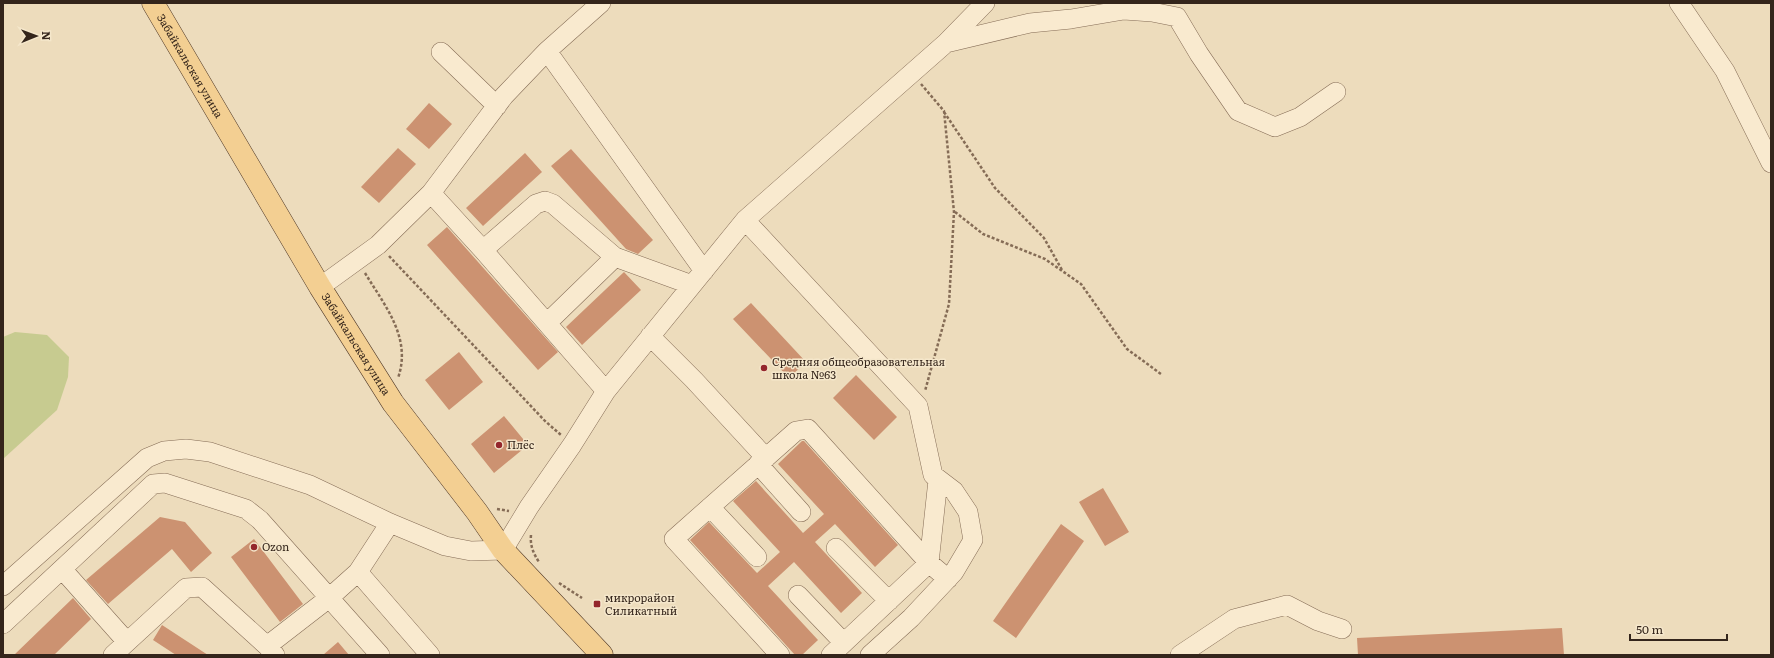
<svg xmlns="http://www.w3.org/2000/svg" width="1774" height="658" viewBox="0 0 1774 658" font-family="Literata,serif">
  <rect width="100%" height="100%" fill="#eddcbc"/>
  <path fill="#c7cb90" d="M15 332 47 335 69 357 68 377 57 410 3 459V337Z"/>
  <path fill="#cc9271" d="M429 103 452 124 429 149 406 129Z
    M398 148 416 164 379 203 361 187Z
    M571 149 653 240 638 254 626 249 551 166Z
    M525 153 542 172 483 226 466 208Z
    M447 227 558 352 538 370 427 245Z
    M624 272 641 290 582 345 566 327Z
    M751 303 806 362 789 378 733 319Z
    M459 352 483 382 449 410 425 380Z
    M856 375 897 417 874 440 833 398Z
    M504 416 528 445 494 473 471 444Z
    M802 441H804L898 545 875 567 835 524 815 542 862 593 841 613 794 562 768 586 818 640 802 655H795L690 540 709 522 757 573 780 552 733 501 756 481 803 533 824 514 778 464Z
    M1103 488 1129 532 1105 546 1079 502Z
    M160 517 185 522 212 553 191 572 172 549 108 604 86 580Z
    M1061 524 1084 541 1016 638 993 621Z
    M254 539 303 604 280 622 231 557Z
    M73 598 91 619 54 655H14Z
    M162 625 208 655H176L153 640Z
    M1562 628 1564 655H1358L1357 638Z
    M338 642 349 655H323Z"/>
  <g fill="none" stroke-linecap="round" stroke-linejoin="round">
    <g stroke="#856c56" stroke-width="20">
      <path id="minor" d="M1679 3 1725 71 1771 163
        M1152 12 1177 17 1199 54 1238 111 1275 127 1300 117 1336 92
        M946 43 1030 23 1071 19 1124 10 1152 12 1150 3
        M547 51 601 3
        M441 52 497 106
        M431 193 483 250 536 204 545 201 553 204 615 257 692 285
        M745 220 918 406 933 475 954 491 968 512 973 540 954 572 911 618 870 655
        M483 250 606 391
        M320 287 378 245 431 193 504 96 547 51 704 271
        M547 323 615 257
        M650 336 694 380 766 458
        M758 464 801 512
        M710 507 757 557
        M836 548 889 601
        M62 569 127 642
        M358 572 430 655
        M3 586 147 458 164 451 186 449 210 452 310 485 390 523 445 546 471 551 503 550 529 507 572 445 606 391 745 220 946 43 985 3
        M798 595 844 643
        M3 624 153 484 165 483 246 509 260 520 380 655
        M113 655 186 588 202 587 267 646
        M275 655 267 646 329 598 358 572 390 523
        M780 655 674 539 796 431 808 429 929 563 948 579
        M831 655 929 563 938 480
        M1180 655 1234 619 1287 605 1318 621 1342 629"/>
    </g>
    <g stroke="#523b2a" stroke-width="23">
      <g id="major">
        <path id="s1" d="M153 3 320 287 393 403 477 512 503 550 602 655"/>
      </g>
    </g>
    <path stroke="#856c56" stroke-width="2.5" stroke-dasharray="3 2" stroke-linecap="butt" d="M921 84 944 111 954 212 949 304 925 391
      M944 112 995 188 1044 238 1062 270
      M955 212 983 234 1045 259 1081 284 1127 349 1161 374
      M389 256 545 421 561 435
      M365 273C385 306 412 338 398 378
      M497 509 509 511
      M531 535C530 545 533 553 539 562
      M559 583 582 598"/>
    <use href="#minor" stroke="#f9eacf" stroke-width="19"/>
    <use href="#major" stroke="#f3cf92" stroke-width="22"/>
  </g>
  <g fill="#94262c" stroke="#f5e7cb" stroke-width="1.5">
    <circle cx="764" cy="368" r="4"/>
    <circle cx="499" cy="445" r="4"/>
    <circle cx="254" cy="547" r="4"/>
    <rect x="593" y="600" width="8" height="8" rx="2"/>
  </g>
  <g text-anchor="middle" stroke-width="3" stroke-linejoin="round" paint-order="stroke">
    <g font-size="11" fill="#34251b" stroke="#f5e7cb">
      <text dy="4" stroke="none"><textPath href="#s1" startOffset="73">Забайкальская улица</textPath></text>
      <text dy="4" stroke="none"><textPath href="#s1" startOffset="397">Забайкальская улица</textPath></text>
    </g>
    <g font-size="11" fill="#34251b" stroke="#f5e7cb" text-anchor="start">
      <text x="772" y="366">Средняя общеобразовательная<tspan x="772" dy="13">школа №63</tspan></text>
      <text x="507" y="449">Плёс</text>
      <text x="262" y="551">Ozon</text>
      <text x="605" y="602">микрорайон<tspan x="605" dy="13">Силикатный</tspan></text>
    </g>
  </g>
  <rect width="1774" height="658" fill="none" stroke="#34251b" stroke-width="8"/>
  <g transform="translate(36 36) rotate(89)" stroke="#f5e7cb" stroke-width="3" paint-order="stroke">
  <path d="M0-3L7 15L0 10L-7 15Z" fill="#34251b"/>
  <text y="-6" font-size="11" font-weight="bold" text-anchor="middle" fill="#34251b">N</text>
  </g>
  <path d="M1630 634v6h97v-6" fill="none" stroke="#34251b" stroke-width="2"/>
  <text x="1636" y="634" font-size="12" fill="#34251b" stroke="#f5e7cb" stroke-width="3" paint-order="stroke">50 m</text>
</svg>
